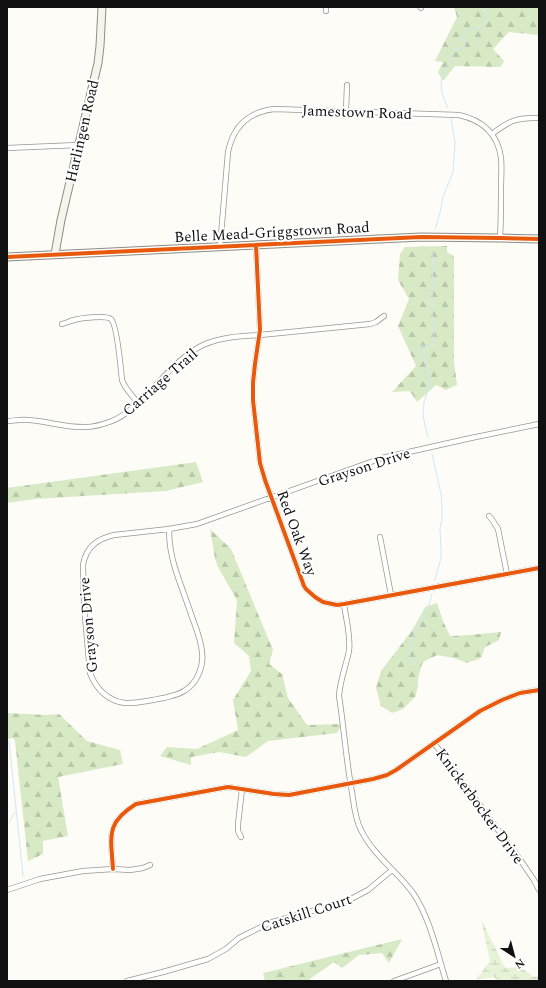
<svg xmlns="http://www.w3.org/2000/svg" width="546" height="988" viewBox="0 0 546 988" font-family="Spectral,serif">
  <defs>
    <pattern id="forest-firs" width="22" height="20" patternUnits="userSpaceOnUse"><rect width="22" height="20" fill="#d8eac5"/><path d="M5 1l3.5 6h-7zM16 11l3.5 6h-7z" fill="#b8c8a8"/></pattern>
    <pattern id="wetland-marsh" width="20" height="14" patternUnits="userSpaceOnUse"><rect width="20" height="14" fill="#e7f3d7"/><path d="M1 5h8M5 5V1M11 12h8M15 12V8" fill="none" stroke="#c5cfb8"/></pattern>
  </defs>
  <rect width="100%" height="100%" fill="#fdfcf7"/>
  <path fill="url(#forest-firs)" d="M454 7H539V35L509 32 493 49 504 61 501 67 455 66 443 81 438 72 443 62 435 61 457 17Z
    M447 246V252L454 256V362L457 385 446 390 436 385 417 402 410 391 392 392 416 366 398 326 409 299 398 280 400 254 405 247Z
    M196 462 203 482 166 491 35 499 7 503V488Z
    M210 529 231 549 273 650 269 664 282 674 288 698 307 725 342 724 337 733 268 741 246 757 219 752 191 757V765L160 756 167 747 197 749 238 730 233 700 251 671 249 656 234 643 237 600 219 569 215 559Z
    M437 603 443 621 450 636C467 636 484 633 501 632L499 640 485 647 481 658 467 663 454 658 437 655 423 662 421 667 418 679V687L415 697 403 709 392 713 381 706 376 688 381 671 413 629 425 607Z
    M7 713 47 715 59 714 87 741 120 750 123 764 58 777 68 836 43 841V854L28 861 15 741 13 738 7 739Z
    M402 939 389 963 382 953 359 955 342 968 334 962 307 981H265L263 973Z"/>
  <path fill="url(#wetland-marsh)" d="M481 919 505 968 520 967 534 977 539 976V981H499L494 977 476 980 490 961Z"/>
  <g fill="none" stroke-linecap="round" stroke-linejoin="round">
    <path stroke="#cde8f7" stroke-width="1" d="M448 108C438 88 439 80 450 60 452 57 452 51 456 49 458 49 460 49 463 48L465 46V42L463 39 462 36C466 32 469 27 475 29 480 30 476 30 481 29L484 25 485 7
      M435 229 440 213 443 197 453 172 455 142 451 119
      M428 438 423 416 424 402 429 387 428 374 424 356 421 350 420 347 422 345 427 347H431C437 337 431 318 432 307 432 289 433 271 433 253
      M432 454 441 494 442 505V519L440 529 441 549V558L435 580
      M413 664C412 661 410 658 410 655 408 635 429 614 432 594
      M9 741 23 876
      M9 822 15 812
      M536 981 539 980"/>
    <g stroke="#979795" stroke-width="6">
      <path id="street" d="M420 7 421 8
        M326 11V7
        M346 111 347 85
        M492 134C509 121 517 117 539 118
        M7 148 78 145
        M256 245 260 330 255 364 253 383V400L260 463 265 480 304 586 306 589 315 597 323 602 337 605 344 604 539 568
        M220 247 228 152C233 127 248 112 274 109L459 115C482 120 498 134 501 158 502 168 501 178 501 188 501 205 501 221 500 238
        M62 324C66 323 70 321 74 320 81 318 106 315 111 319 117 324 121 370 122 380 125 389 132 395 138 403
        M7 421C14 421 21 419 28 420 47 421 66 428 86 427 94 427 104 424 112 421 127 415 138 403 148 393 165 376 182 355 203 345 220 337 241 336 260 335L370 324 376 322 384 316
        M489 516 493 521 498 529 507 574
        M169 529C169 542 171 555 175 568 180 584 186 599 191 614 195 626 201 639 202 652 204 666 197 684 184 691 178 695 171 696 164 698 151 700 138 704 125 703 108 701 96 689 90 673L84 605 83 565C86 547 97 539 114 535Z
        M169 529 197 524 382 458 471 438 539 424
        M380 537 391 595
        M344 604C346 619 351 637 349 651 346 666 340 680 339 696 344 728 346 760 352 792 354 805 355 819 361 830 373 855 397 871 413 893 430 918 437 952 446 981
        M434 743 521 861 534 880 539 890
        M241 837 238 831V824L242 789
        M113 869C111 837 105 823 136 804L228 787 274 794 289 795 373 779 387 775 396 770 480 711 502 700 520 693 539 690
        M7 890 40 879 83 871 113 869 130 870 143 868 150 865
        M127 981 163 972 208 959 226 949 239 938 269 923 337 904 351 899 368 890 392 870
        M394 981 441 964"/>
    </g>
    <g stroke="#8e8d8b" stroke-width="9">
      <path id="secondary" d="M55 254 61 220 98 63 100 46 102 7
        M7 257 421 237 500 238 539 239"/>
    </g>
    <use href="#street" stroke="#fffffe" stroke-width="4.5"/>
    <use href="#secondary" stroke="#f6f4eb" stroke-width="7"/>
    <g stroke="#fff" stroke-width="6">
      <path id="cycleway" d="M256 245 260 330 255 364 253 383V400L260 463 265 480 304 586 306 589 315 597 323 602 337 605 344 604 539 568
        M7 257 421 237 500 238 539 239
        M113 869C111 837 105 823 136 804L228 787 274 794 289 795 373 779 387 775 396 770 480 711 502 700 520 693 539 690"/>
    </g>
    <use href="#cycleway" stroke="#e8590c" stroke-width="4"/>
  </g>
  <g text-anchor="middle" stroke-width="4" stroke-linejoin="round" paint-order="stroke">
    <g font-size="15" fill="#111" stroke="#fff">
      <text transform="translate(357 112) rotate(2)" y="5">Jamestown Road</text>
      <text transform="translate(82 131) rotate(-77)" y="5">Harlingen Road</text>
      <text transform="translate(272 232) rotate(-3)" y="5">Belle Mead-Griggstown Road</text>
      <text transform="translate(160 382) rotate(-41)" y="5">Carriage Trail</text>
      <text transform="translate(364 467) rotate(-18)" y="5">Grayson Drive</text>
      <text transform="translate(297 533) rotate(70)" y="5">Red Oak Way</text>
      <text transform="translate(88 625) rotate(-95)" y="5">Grayson Drive</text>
      <text transform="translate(480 806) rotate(54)" y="5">Knickerbocker Drive</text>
      <text transform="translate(306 913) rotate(-18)" y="5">Catskill Court</text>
    </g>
  </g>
  <rect width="546" height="988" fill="none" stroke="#111111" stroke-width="16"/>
  <g transform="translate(514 956) rotate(144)" stroke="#ffffff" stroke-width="3" paint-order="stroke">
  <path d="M0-3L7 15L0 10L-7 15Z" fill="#111111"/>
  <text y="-6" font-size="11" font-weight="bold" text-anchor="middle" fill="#111111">N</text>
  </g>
</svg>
